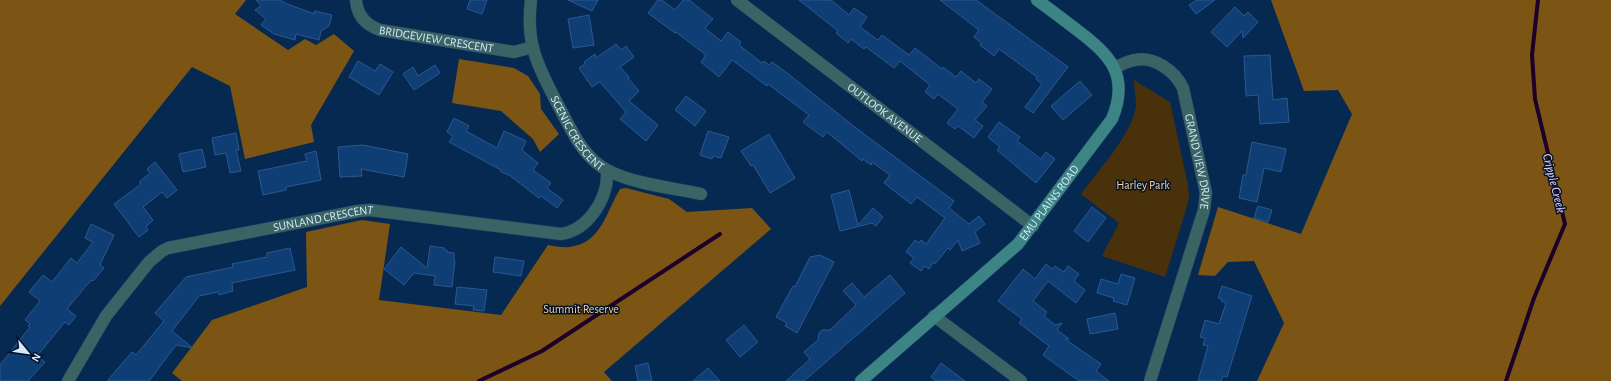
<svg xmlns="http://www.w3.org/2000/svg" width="1611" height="381" viewBox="0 0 1611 381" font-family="'Alegreya Sans',sans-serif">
  <rect width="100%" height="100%" fill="#062951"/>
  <path fill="#49310b" d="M1134 80 1170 102 1188 185 1189 198 1185 213 1165 277 1102 256 1119 223 1081 194C1097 172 1134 132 1136 105 1136 97 1134 88 1134 80Z"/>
  <path fill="#7c5514" d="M0 0H246L235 14 288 50 305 39 316 45 334 34 354 51 311 125 314 142 245 159 230 86 192 67 0 306Z
    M1271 0H1611V381H1257L1284 323 1254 261 1228 262 1215 276 1198 275 1218 207 1301 234 1352 114 1338 90 1304 91Z
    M459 59 514 68 528 76 540 94 541 109 559 134 540 152 533 139 501 111 452 103Z
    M626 188 669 199 687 212 752 208 771 229 604 372 612 381H182L172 373 212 320 307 287 306 232 362 220 390 224 379 300 501 315 548 245C554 246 563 248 569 247 601 244 606 212 620 189Z"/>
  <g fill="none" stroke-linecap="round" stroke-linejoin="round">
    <path stroke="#1d0029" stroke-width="4" d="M479 381 542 351 720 234
      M1506 381 1534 298 1565 224 1535 99 1532 55 1538 0"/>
  </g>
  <path fill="#0f3e74" stroke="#2b5891" d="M256 0H280L287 4 315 14 314 11 332 15 329 26 321 31 319 40 296 34 295 40 274 34 261 25 266 19 255 10 261 6Z
    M470 0H487L482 14 467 9Z
    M568 0H598L592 11Z
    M658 0H662L675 10 683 0H689L713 19 705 28 721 41 728 32 741 42 739 45 762 63 764 61 769 65 772 62 787 73 856 128 954 201 949 208 969 224 979 216 985 224 975 232 980 243 962 251 958 240 950 250 948 248 935 264 933 262 929 269 925 266 921 271 910 263 914 258 906 252 915 240 919 243 921 240 926 244 945 218 917 197 911 204 884 183 890 175 872 162 871 165 863 159 862 161 827 132 823 137 803 122 809 115 768 84 767 86 732 60 719 77 701 62 706 55 676 32 675 33 648 13Z
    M799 0H831L849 15 854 8 867 17 860 27 878 40 882 35 909 55 915 48 942 69 943 67 956 77 961 71 976 83 979 79 992 89 982 102 987 106 975 120 983 126 974 138 958 126 955 129 947 123 958 109 938 94 934 99 925 92 930 85 900 61 894 68 866 47 864 49 851 39 848 43 836 33 838 31Z
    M940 0H976L1068 67 1033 113 1025 107 1042 84 1036 79 1037 77 999 49 994 56 980 45 981 43 974 37 979 30Z
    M1197 0H1215L1196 14 1189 5Z
    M1235 7 1244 16 1248 12 1258 22 1243 38 1242 31 1227 47 1211 32Z
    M589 15 594 45 573 48 568 19Z
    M616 44 621 50 626 46 634 57 620 67 629 77 628 78 639 91 629 101 658 125 646 141 620 119 626 112 600 82 592 87 579 68 585 64 584 62 595 54 596 58Z
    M1270 55 1273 100 1287 98 1289 122 1260 124 1258 95 1246 96 1244 56Z
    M358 61 375 71 380 64 393 72 379 95 349 77Z
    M435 65 440 73 414 90 403 74 413 67 418 76Z
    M1080 81 1092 95 1063 120 1051 106Z
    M686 96 706 111 695 126 675 110Z
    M454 118 469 126 466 131 497 148 504 131 526 141 522 150 538 163 533 170 551 183 547 188 563 200 557 208 541 196 539 198 509 175 501 172V170L449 142 453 136 447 132Z
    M999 122 1020 137 1017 141 1041 159 1046 152 1055 159 1036 183 997 150 1000 147 988 137Z
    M708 131 729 137 721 158 713 156 712 159 700 155Z
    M236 133 239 150H236L241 171 230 173 226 153 215 155 212 138Z
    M769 134 795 178 770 193 753 165 751 166 741 151Z
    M1252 142 1286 149 1281 172 1264 168 1257 202 1239 198 1243 175H1246Z
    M363 145 408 154 404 177 361 169 362 176 340 177 338 147Z
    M202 149 206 167 183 172 179 154Z
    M316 151 321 180 286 187V190L263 195 258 171 307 161 305 154Z
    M155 162 177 190 167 198 162 192 143 207 153 220 146 227 148 230 139 237 114 204 141 184 139 182 150 173 147 169Z
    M849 190 858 225 873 208 883 217 876 226 872 223 840 231 831 195Z
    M1258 206 1272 210 1268 222 1254 218Z
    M1092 207 1106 218 1088 242 1074 231Z
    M91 224 114 235 100 265 104 268 93 281 92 280 85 287 67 309 76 316 69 325 65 322 37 356 45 362 28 381H0V365L30 327 28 326 30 324 25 320 40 301 29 292 43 275 52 282 71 258 77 263 93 242 85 238Z
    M430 246 444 248V250H447V252L454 253V261H455L452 287 434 285 435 276 414 273 404 285 384 269 401 247 427 268Z
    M290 248 295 270 232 283 233 291 219 295 218 292 199 296 172 331 193 348 176 345 149 381H107L132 352 136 355 164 321 155 313 186 277 233 267 232 264 267 257V253Z
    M820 255 834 262 797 333 785 326 787 323 776 317 793 286 795 287 810 257Z
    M495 257 524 261 521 276 493 272Z
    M1046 264 1052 269 1055 266 1064 272 1068 266 1079 274 1074 281 1085 290 1076 303 1048 281 1033 301 1047 312 1044 316 1055 325 1062 323 1057 330 1069 339H1065L1101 364 1096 371 1109 381H1079L1043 355 1049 346 1019 323 1022 319 998 301 1023 269 1035 279Z
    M1121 274 1135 278 1127 305 1113 301 1114 298 1097 293 1101 279 1118 284Z
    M890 275 905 293 804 381H786L810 359 804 352 818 340 819 333 822 330H830L856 305 843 291 852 283 864 297Z
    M1222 286 1252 296 1227 377 1223 376 1221 381H1198L1208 346 1203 345 1205 338 1200 337 1202 331 1205 320 1219 324 1226 303 1221 301 1222 299 1218 298Z
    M457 287 487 290 484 311 473 310 474 306 455 304Z
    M1115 313 1118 329 1090 334 1087 319Z
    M744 325 758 342 740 357 726 340Z
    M648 363 652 381H638L635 366Z
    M941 363 965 381H936L931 377Z
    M708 368 720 381H693Z"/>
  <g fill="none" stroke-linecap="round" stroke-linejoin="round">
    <g stroke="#234469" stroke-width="13">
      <g id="street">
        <path id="s1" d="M356 0C357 16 366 25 380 30L514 52 533 47"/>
        <path id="s2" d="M531 0C529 17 529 32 533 48 538 68 548 85 557 103 570 127 582 157 607 170 633 184 673 188 701 194"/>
        <path id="s3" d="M737 0 1033 226"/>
        <path id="s4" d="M1114 68C1121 65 1128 61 1135 60 1154 56 1175 71 1183 88L1206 193 1204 210 1150 381"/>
        <path d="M934 316 1021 381"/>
        <path id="s5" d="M68 381 106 316 149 262 162 251 168 248 358 211 370 210 561 234C584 231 601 208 606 186 607 181 607 175 607 170"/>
      </g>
    </g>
    <g stroke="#234469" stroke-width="13">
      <g id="secondary">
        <path id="s6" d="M861 381 1018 244 1112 119C1130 75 1110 55 1077 30 1064 20 1051 10 1037 0"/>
      </g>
    </g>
    <use href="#street" stroke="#3a6464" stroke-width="12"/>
    <use href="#secondary" stroke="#3d8584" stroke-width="12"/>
  </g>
  <g text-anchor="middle" stroke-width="3" stroke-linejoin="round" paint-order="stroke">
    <g font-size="12" fill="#d8e8fb" stroke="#021228">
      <text dy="4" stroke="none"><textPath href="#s1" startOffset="98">BRIDGEVIEW CRESCENT</textPath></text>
      <text dy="4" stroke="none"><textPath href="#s3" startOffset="186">OUTLOOK AVENUE</textPath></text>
      <text dy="4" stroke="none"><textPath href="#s2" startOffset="145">SCENIC CRESCENT</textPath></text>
      <text dy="4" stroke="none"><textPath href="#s4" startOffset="157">GRAND VIEW DRIVE</textPath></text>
      <text dy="4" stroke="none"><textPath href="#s6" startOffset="260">EMU PLAINS ROAD</textPath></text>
      <text dy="4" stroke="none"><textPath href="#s5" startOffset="326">SUNLAND CRESCENT</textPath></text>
    </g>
    <g font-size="12" fill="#fad097" stroke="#021228">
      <text x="1143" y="189">Harley Park</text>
      <text x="581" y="313">Summit Reserve</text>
    </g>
    <g font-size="13" font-style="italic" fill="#ebd1f7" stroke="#021228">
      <text transform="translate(1555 183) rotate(76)" y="5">Cripple Creek</text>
    </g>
  </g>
  <g transform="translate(28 353) rotate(119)" stroke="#021228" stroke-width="3" paint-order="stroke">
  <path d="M0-3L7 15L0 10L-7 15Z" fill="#d8e8fb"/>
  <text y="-6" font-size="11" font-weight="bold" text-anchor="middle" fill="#d8e8fb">N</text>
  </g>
</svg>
